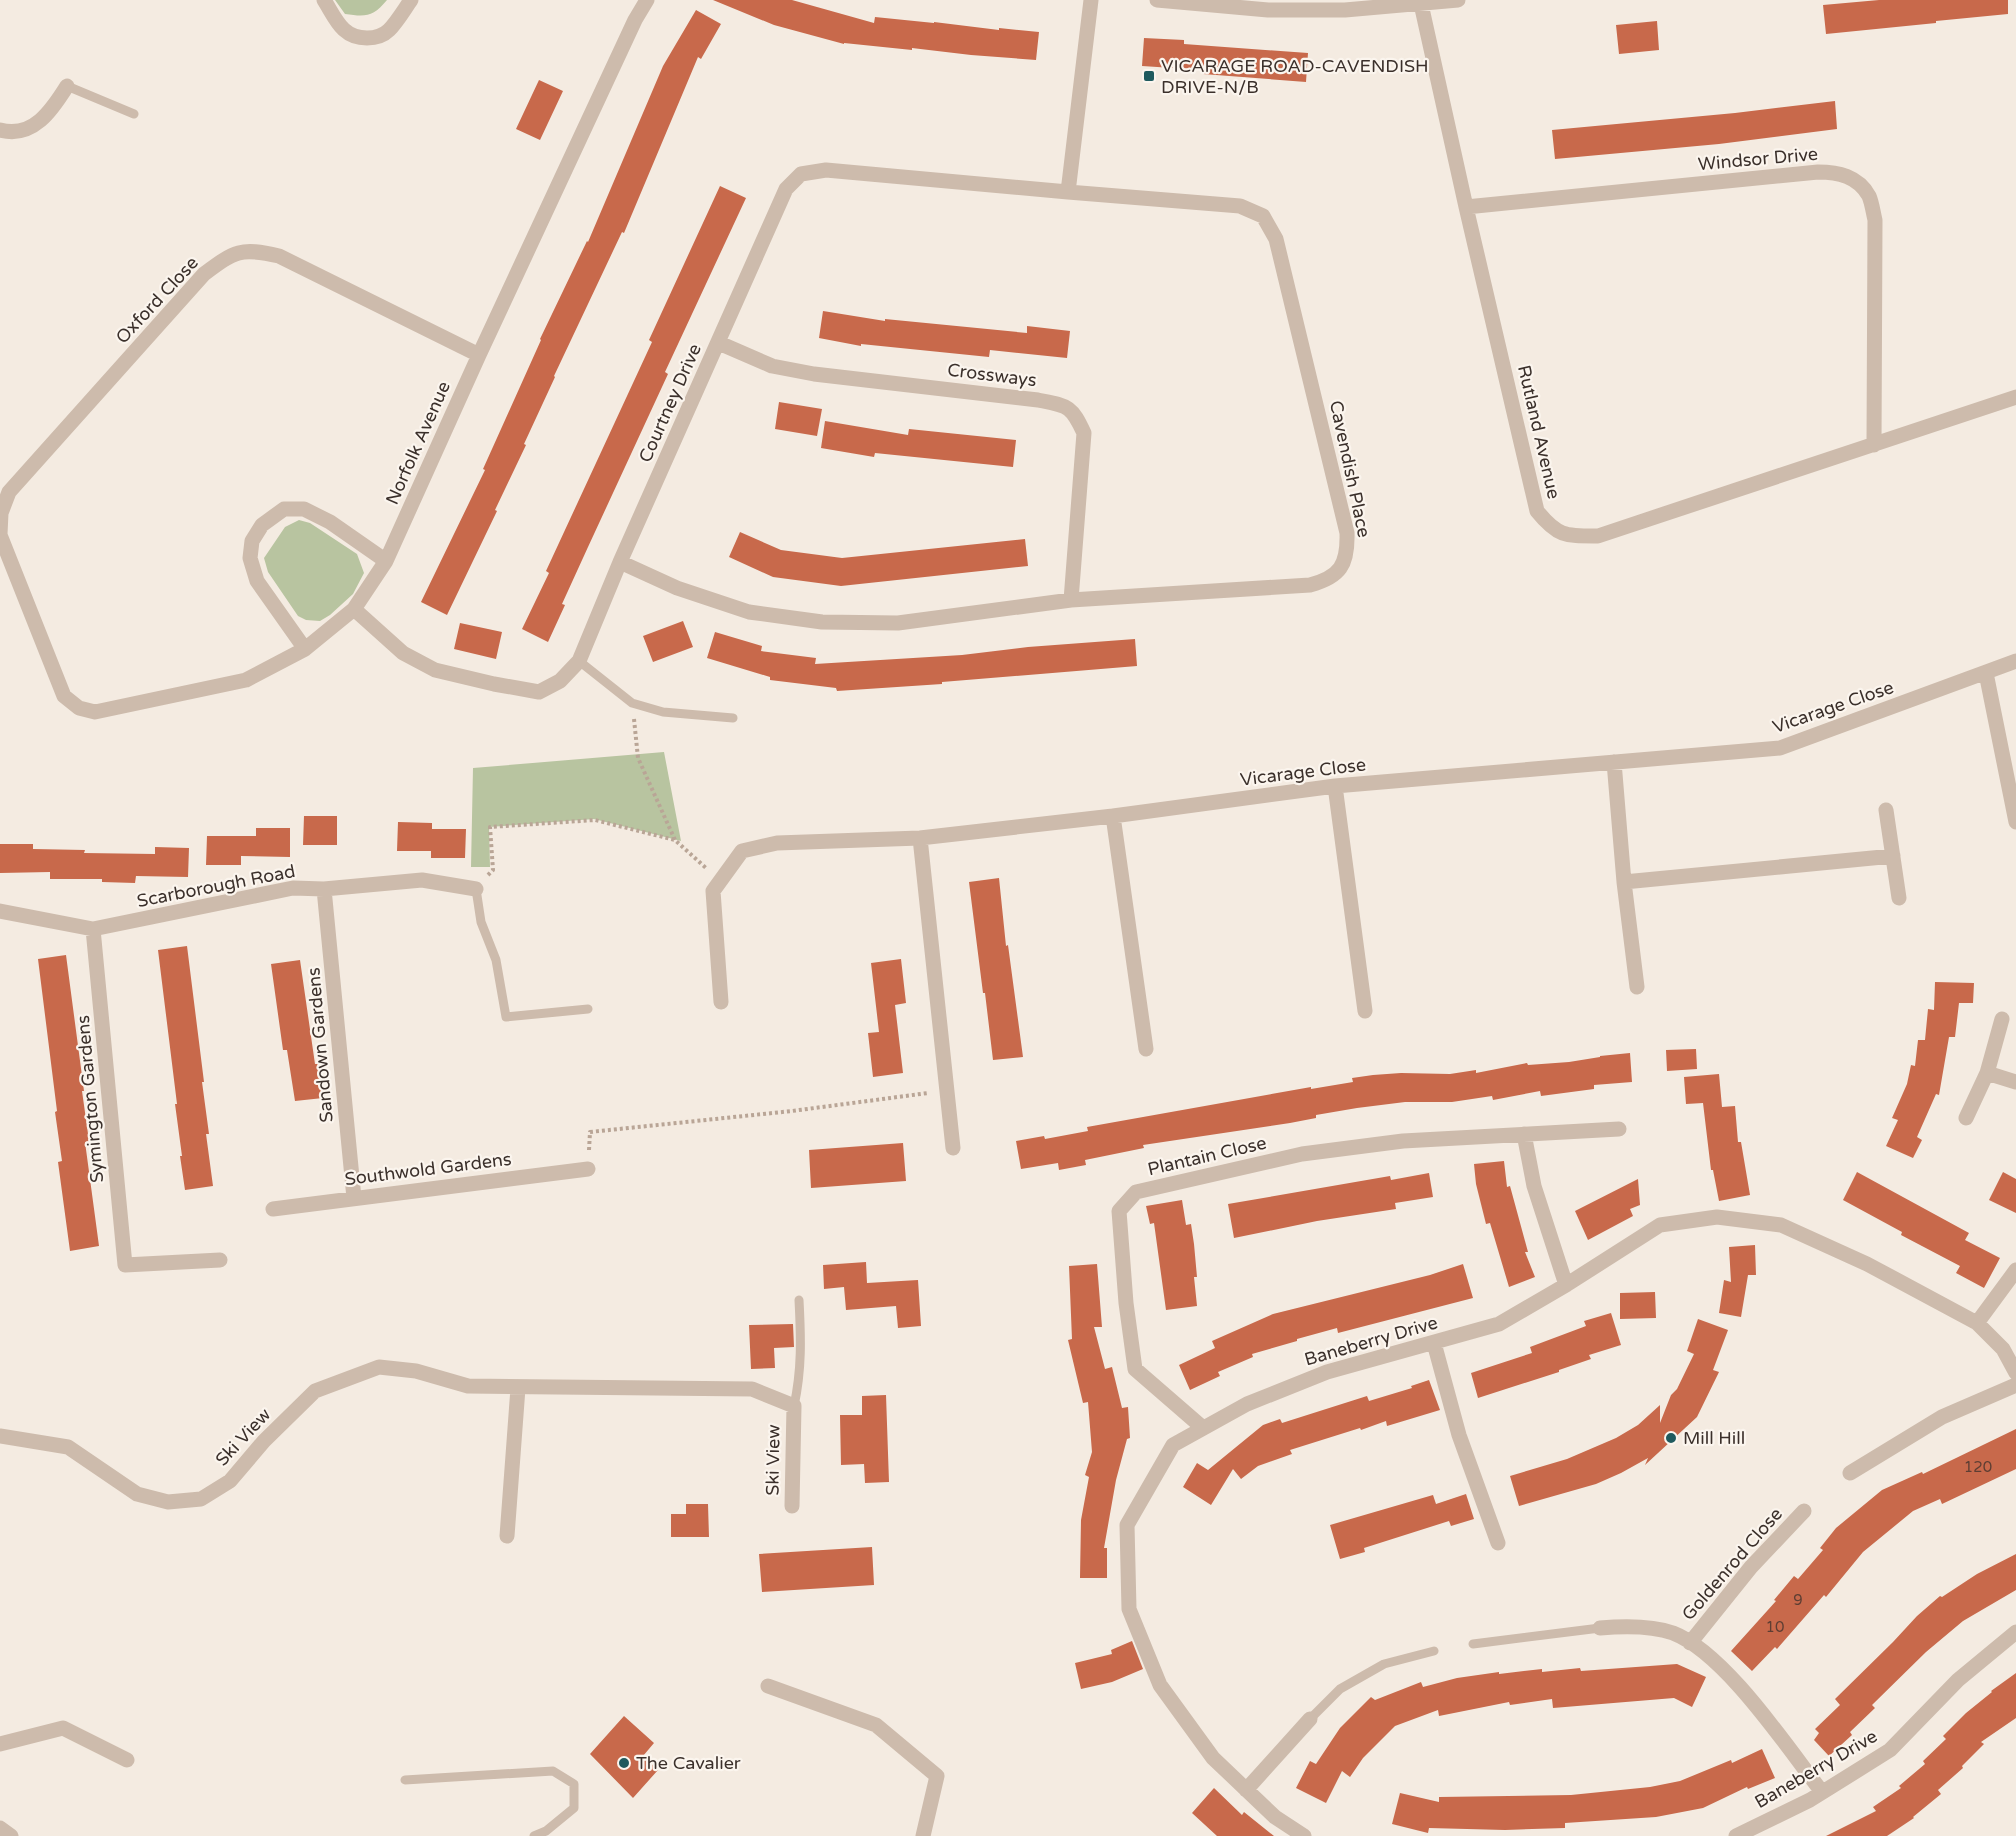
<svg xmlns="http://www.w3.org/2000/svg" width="2016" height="1836" viewBox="0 0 2016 1836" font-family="'Varela Round',sans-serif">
  <rect width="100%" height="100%" fill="#f4ebe1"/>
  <path fill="#b8c4a0" d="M335 0H387C373 17 366 17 345 14Z
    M299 520 310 523 357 554 364 573 353 594 330 615 320 621 306 620 298 616 268 572 264 558 285 527Z
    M664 752 681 841 594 819 489 827 490 867H471L473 768Z"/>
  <path fill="#c8694b" d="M713 0H792L874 23 875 17 934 23V22L999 30V28L1039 32 1036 60 971 55 912 48V50L844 43V44L774 25Z
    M1879 0H2008V14L1936 21V23L1826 34 1823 5Z
    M696 10 721 24 701 59 698 57 624 233 622 232 554 376 555 377 524 444 526 445 495 510 497 511 447 615 421 602 485 470 483 469 541 340 540 339 587 241 588 242 663 66Z
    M1657 21 1659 50 1619 54 1616 25Z
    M1144 38 1184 40V44L1308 53 1306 82 1203 74V70L1142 66Z
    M539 80 563 91 540 140 516 129Z
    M1835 101 1837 129 1719 144 1555 159 1552 130 1735 113Z
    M720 186 746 198 665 372 668 374 588 547 562 604 565 605 548 642 522 629 549 573 546 571 652 342 649 340Z
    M823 311 885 321V319L1027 333V326L1070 331 1067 358 990 350 989 357 861 344V346L819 338Z
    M779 402 822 409 817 436 775 429Z
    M825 421 908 435 909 429 1016 440 1013 467 875 453 874 457 821 448Z
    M740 532 781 550 842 558 1025 539 1028 566 841 586 773 577 729 557Z
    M683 621 693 647 653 662 643 636Z
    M460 623 502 632 496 659 454 649Z
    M715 632 762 646 761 651 816 658 815 664 962 655 1028 647 1135 639 1137 666 942 682V684L837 691 836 688 770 680V677L707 658Z
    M304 816H337V845H303Z
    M398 822 432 823V829H466L465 858H431V851H397Z
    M256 828H290V857L241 856V865H206L207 836H256Z
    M0 844H33V849L85 850 84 853 155 854V847L189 848 188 877 136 876 135 883 102 882V879H50V872L0 873Z
    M999 878 1006 946 1008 945 1023 1057 993 1060 985 993H983L969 882Z
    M187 946 204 1082H202L209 1134H206L213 1186 185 1190 180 1156H182L175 1104H177L158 950Z
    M66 955 84 1091H82L89 1141 85 1142 99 1246 70 1251 58 1162 62 1161 55 1112 57 1111 38 959Z
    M901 959 906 1003 895 1005 903 1073 873 1077 868 1033 879 1032 871 963Z
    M300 960 315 1064H319L323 1098 295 1101 287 1050H283L271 964Z
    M1935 982 1974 983 1973 1003H1959L1955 1037H1949L1939 1095 1936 1094 1917 1137 1922 1140 1913 1158 1886 1146 1898 1120 1892 1118 1907 1084 1911 1065 1915 1066 1918 1040H1925L1928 1009 1934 1010Z
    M1696 1049 1697 1069 1667 1071 1666 1050Z
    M1630 1053 1632 1082 1594 1085V1089L1541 1096 1540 1091 1493 1100 1492 1096 1452 1102H1405L1357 1108 1316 1115V1118L1290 1123 1143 1145 1144 1148 1085 1160 1086 1165 1059 1170 1058 1163 1021 1169 1016 1141 1044 1136 1045 1139 1088 1131 1087 1127 1311 1087V1089L1353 1082 1352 1078 1373 1075 1401 1073 1450 1074 1476 1070V1073L1527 1063 1528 1065 1569 1062 1600 1057V1056Z
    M1719 1074 1722 1107 1735 1106 1738 1142H1741L1750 1195 1719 1201 1713 1170H1711L1703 1103 1686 1104 1684 1077Z
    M903 1143 906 1181 811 1188 809 1150Z
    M1504 1161 1507 1187 1510 1186 1528 1252H1525L1535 1277 1509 1287 1490 1223 1486 1224 1476 1184 1474 1164Z
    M1857 1172 1969 1233 1965 1240 2000 1258 1984 1288 1956 1273 1960 1266 1901 1235 1902 1232 1843 1200Z
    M2003 1172 2016 1179V1213L1989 1200Z
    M1429 1173 1433 1197 1395 1203 1396 1209 1317 1221 1234 1238 1228 1204 1390 1176 1391 1180Z
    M1638 1179 1640 1205 1630 1209 1633 1216 1588 1240 1575 1211Z
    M1182 1200 1186 1225 1191 1224 1194 1244 1197 1277H1194L1197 1306 1166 1310 1154 1223 1150 1224 1146 1206Z
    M1755 1245 1756 1275H1748L1741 1317 1719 1313 1724 1280 1731 1282 1729 1247Z
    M866 1262 867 1283 918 1280 921 1326 898 1328 896 1306 846 1310 844 1287 824 1289 823 1265Z
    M1097 1264 1102 1327H1094L1105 1369 1112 1367 1122 1408 1128 1407 1130 1438 1127 1439 1116 1480 1104 1548H1107V1578H1080L1081 1520 1089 1477 1085 1475 1092 1452 1088 1402 1083 1403 1068 1340 1072 1339 1069 1266Z
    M1463 1264 1473 1298 1338 1333 1337 1328 1297 1339V1341L1252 1354 1253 1357 1218 1372 1220 1376 1190 1390 1179 1365 1215 1348 1212 1341 1273 1314 1430 1275Z
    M1655 1292 1656 1318 1620 1319V1293Z
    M1611 1313 1621 1345 1589 1355 1591 1359 1559 1370V1372L1478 1398 1471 1373 1532 1353 1530 1347 1586 1326 1584 1321Z
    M1698 1319 1728 1330 1713 1370 1719 1372 1697 1417 1645 1465 1648 1458 1621 1473 1596 1484 1519 1506 1510 1476 1567 1459 1616 1438 1638 1425 1660 1405V1423L1671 1395 1677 1389 1694 1354 1687 1351Z
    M793 1324 794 1347 774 1348 775 1368 751 1369 749 1325Z
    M1429 1380 1440 1410 1387 1426 1386 1421 1361 1430 1360 1428 1290 1450 1292 1454 1258 1466 1241 1479 1233 1469 1211 1505 1183 1487 1197 1463 1208 1470 1263 1425 1280 1419 1282 1423 1367 1396 1369 1401 1412 1388 1411 1386Z
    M886 1395 889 1482 865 1483 864 1464 841 1465 840 1415H862V1396Z
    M2016 1429V1469L1942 1504 1940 1499 1913 1511 1863 1552 1826 1597 1824 1595 1777 1649 1775 1647 1752 1671 1731 1651 1776 1601 1774 1600 1794 1576 1798 1579 1823 1550 1820 1548 1836 1528 1882 1490 1922 1472 1923 1474Z
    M1466 1494 1474 1519 1451 1526 1449 1521 1364 1548 1365 1552 1340 1559 1330 1525 1433 1495 1436 1504Z
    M686 1504H708L709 1537H671V1514H686Z
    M872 1547 874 1585 762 1592 759 1554Z
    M2016 1554V1590L1963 1621 1926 1652 1872 1705 1875 1708 1850 1732 1852 1735 1829 1756 1814 1740 1819 1733 1815 1729 1840 1705 1835 1699 1893 1642 1917 1616 1940 1596 1942 1597 1977 1574Z
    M1132 1641 1143 1669 1112 1682 1081 1689 1075 1663 1112 1654 1111 1650Z
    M1677 1664 1706 1677 1692 1707 1674 1698 1553 1708 1552 1699 1510 1705 1509 1702 1439 1716 1438 1710 1395 1726 1363 1758 1350 1777 1342 1771 1326 1803 1296 1788 1310 1761 1316 1764 1340 1728 1371 1697 1375 1700 1421 1682 1423 1687 1457 1678 1499 1672V1674L1542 1669V1672L1580 1668 1581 1671Z
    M2016 1673V1718L1981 1742 1984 1744 1962 1766 1963 1768 1938 1790 1941 1794 1913 1817 1914 1818 1887 1836H1826L1876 1811 1873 1807 1901 1788 1899 1786 1925 1764 1923 1761 1946 1739 1943 1736 1966 1713 1992 1692 1991 1691Z
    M624 1716 654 1743 643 1756 658 1770 633 1798 590 1754Z
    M1762 1749 1775 1778 1748 1789 1747 1787 1703 1808 1656 1817 1565 1823V1828L1505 1830 1429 1828 1428 1833 1392 1824 1400 1793 1439 1802V1797L1571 1795 1650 1787 1680 1781 1731 1760 1732 1763Z
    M1214 1788 1242 1815 1244 1812 1274 1836H1217L1192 1813Z"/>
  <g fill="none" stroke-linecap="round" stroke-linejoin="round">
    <path stroke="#b9a596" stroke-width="4" stroke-dasharray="3 3" stroke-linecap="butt" d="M634 719 638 758 675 840
      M488 875 493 870 490 827 595 820 675 840 707 869
      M589 1150 590 1132 792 1111 928 1093"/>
    <path stroke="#cdbbac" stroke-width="9" d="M67 86 134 114
      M579 661 632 703 663 712 733 718
      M476 889 481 922 496 960 506 1017 588 1009
      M794 1406C802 1369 801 1338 799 1300
      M1473 1644 1600 1628
      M1310 1719 1340 1689 1384 1664 1434 1651
      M405 1780 553 1771 574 1784V1808L546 1831 534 1836"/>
    <path stroke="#cdbbac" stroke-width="15" d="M324 0C336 19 342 38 367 38 375 38 383 36 389 30 397 22 404 10 411 0
      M1157 0 1268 10H1345L1458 0
      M1421 4 1466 207 1537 511C1558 537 1566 536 1598 536L2016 397
      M0 130C33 139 52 110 67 86
      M1466 207 1818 172C1838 172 1858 176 1869 196 1872 203 1873 212 1875 220L1874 445
      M719 343 772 366 814 374 1038 400C1068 406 1071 405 1084 433L1071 600
      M0 534 1 513 9 492 204 274C235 251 240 247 279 256L479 355
      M0 535 64 696 79 708 95 712 246 680 305 649 354 609 386 561 479 355 635 20 647 0
      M620 562 677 588 749 612 822 622 898 623 1071 600 1310 585C1340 577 1348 565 1347 533L1276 239 1263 216 1240 206 1068 192 1091 0
      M354 609 403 653 435 670 494 684 539 692 560 681 579 661 620 562 786 189 801 174 826 170 1068 192
      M305 649 257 581 250 558 252 541 262 525 284 509H304L330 522 386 561
      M1986 673 2016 822
      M1614 762 1624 882 1637 987
      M1335 786 1365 1011
      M1886 810 1899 898
      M1113 816 1146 1049
      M920 838 953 1148
      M1624 882 1893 856
      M324 889 354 1198
      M0 911 93 929 293 888 324 889 422 880 476 889
      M93 929 125 1265 220 1260
      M721 1002 713 891 742 851 777 843 920 838 1113 816 1335 786 1780 748 2016 661
      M1987 1073 2016 1082
      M1966 1118 1987 1073 2002 1019
      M1524 1134 1534 1186 1566 1285
      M273 1209 588 1169
      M1977 1323 2016 1270
      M1434 1343 1459 1435 1498 1543
      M1203 1428 1135 1369 1126 1303 1119 1211 1136 1192 1302 1154 1403 1141 1619 1129
      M0 1436 68 1447 137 1494 168 1502 201 1499 230 1481 264 1441 315 1391 379 1367 416 1371 468 1386 752 1389 794 1406 792 1506
      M1850 1473 1942 1417 2016 1385
      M507 1536 518 1388
      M1600 1628C1623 1626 1650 1625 1673 1633 1725 1653 1787 1747 1822 1792
      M1690 1643 1751 1567 1804 1511
      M768 1686 876 1725 937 1776 923 1836
      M0 1744 63 1728 127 1760
      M1246 1790 1310 1719
      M0 1828 11 1836
      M1304 1836 1275 1817 1213 1758 1160 1685 1129 1609 1127 1525 1173 1445 1247 1404 1327 1372 1499 1324 1566 1285 1660 1225 1717 1217 1781 1225 1867 1264 1977 1323 2003 1349 2016 1373
      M1736 1836 1810 1800 1890 1750 1958 1680 2016 1632"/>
  </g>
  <g fill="#1f5a5e" stroke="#fbf5ee" stroke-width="2">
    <rect x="1143" y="70" width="12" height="12" rx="3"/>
    <circle cx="1671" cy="1438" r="6"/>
    <circle cx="624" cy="1763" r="6"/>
  </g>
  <g text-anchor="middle" stroke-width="4.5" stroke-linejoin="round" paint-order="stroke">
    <g font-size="15" fill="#5e3e33">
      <text x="1978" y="1472">120</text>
      <text x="1798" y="1605">9</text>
      <text x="1775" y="1632">10</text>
    </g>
    <g font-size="18" fill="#3b302b" stroke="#fbf5ee" text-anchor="start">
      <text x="1161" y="72">VICARAGE ROAD-CAVENDISH<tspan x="1161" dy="21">DRIVE-N/B</tspan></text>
      <text x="1683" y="1444">Mill Hill</text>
      <text x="636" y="1769">The Cavalier</text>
    </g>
    <g font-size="18" fill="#3b302b" stroke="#fbf5ee">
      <text transform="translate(1758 159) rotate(-5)" y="6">Windsor Drive</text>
      <text transform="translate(157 300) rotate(-47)" y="6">Oxford Close</text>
      <text transform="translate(992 375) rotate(7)" y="6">Crossways</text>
      <text transform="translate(670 403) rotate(-66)" y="6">Courtney Drive</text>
      <text transform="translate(1539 432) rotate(77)" y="6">Rutland Avenue</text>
      <text transform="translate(418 443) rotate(-66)" y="6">Norfolk Avenue</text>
      <text transform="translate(1350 469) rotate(78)" y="6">Cavendish Place</text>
      <text transform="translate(1833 707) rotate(-19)" y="6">Vicarage Close</text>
      <text transform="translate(1303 772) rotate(-7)" y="6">Vicarage Close</text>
      <text transform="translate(216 886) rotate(-11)" y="6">Scarborough Road</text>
      <text transform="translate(320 1045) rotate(-95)" y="6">Sandown Gardens</text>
      <text transform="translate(90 1099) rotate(-95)" y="6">Symington Gardens</text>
      <text transform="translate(1207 1156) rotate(-13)" y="6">Plantain Close</text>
      <text transform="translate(428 1169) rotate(-7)" y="6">Southwold Gardens</text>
      <text transform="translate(1371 1341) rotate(-16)" y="6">Baneberry Drive</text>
      <text transform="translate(243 1437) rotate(-47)" y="6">Ski View</text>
      <text transform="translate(773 1460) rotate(-89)" y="6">Ski View</text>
      <text transform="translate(1732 1564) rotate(-49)" y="6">Goldenrod Close</text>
      <text transform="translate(1816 1769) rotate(-30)" y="6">Baneberry Drive</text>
    </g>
  </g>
</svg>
